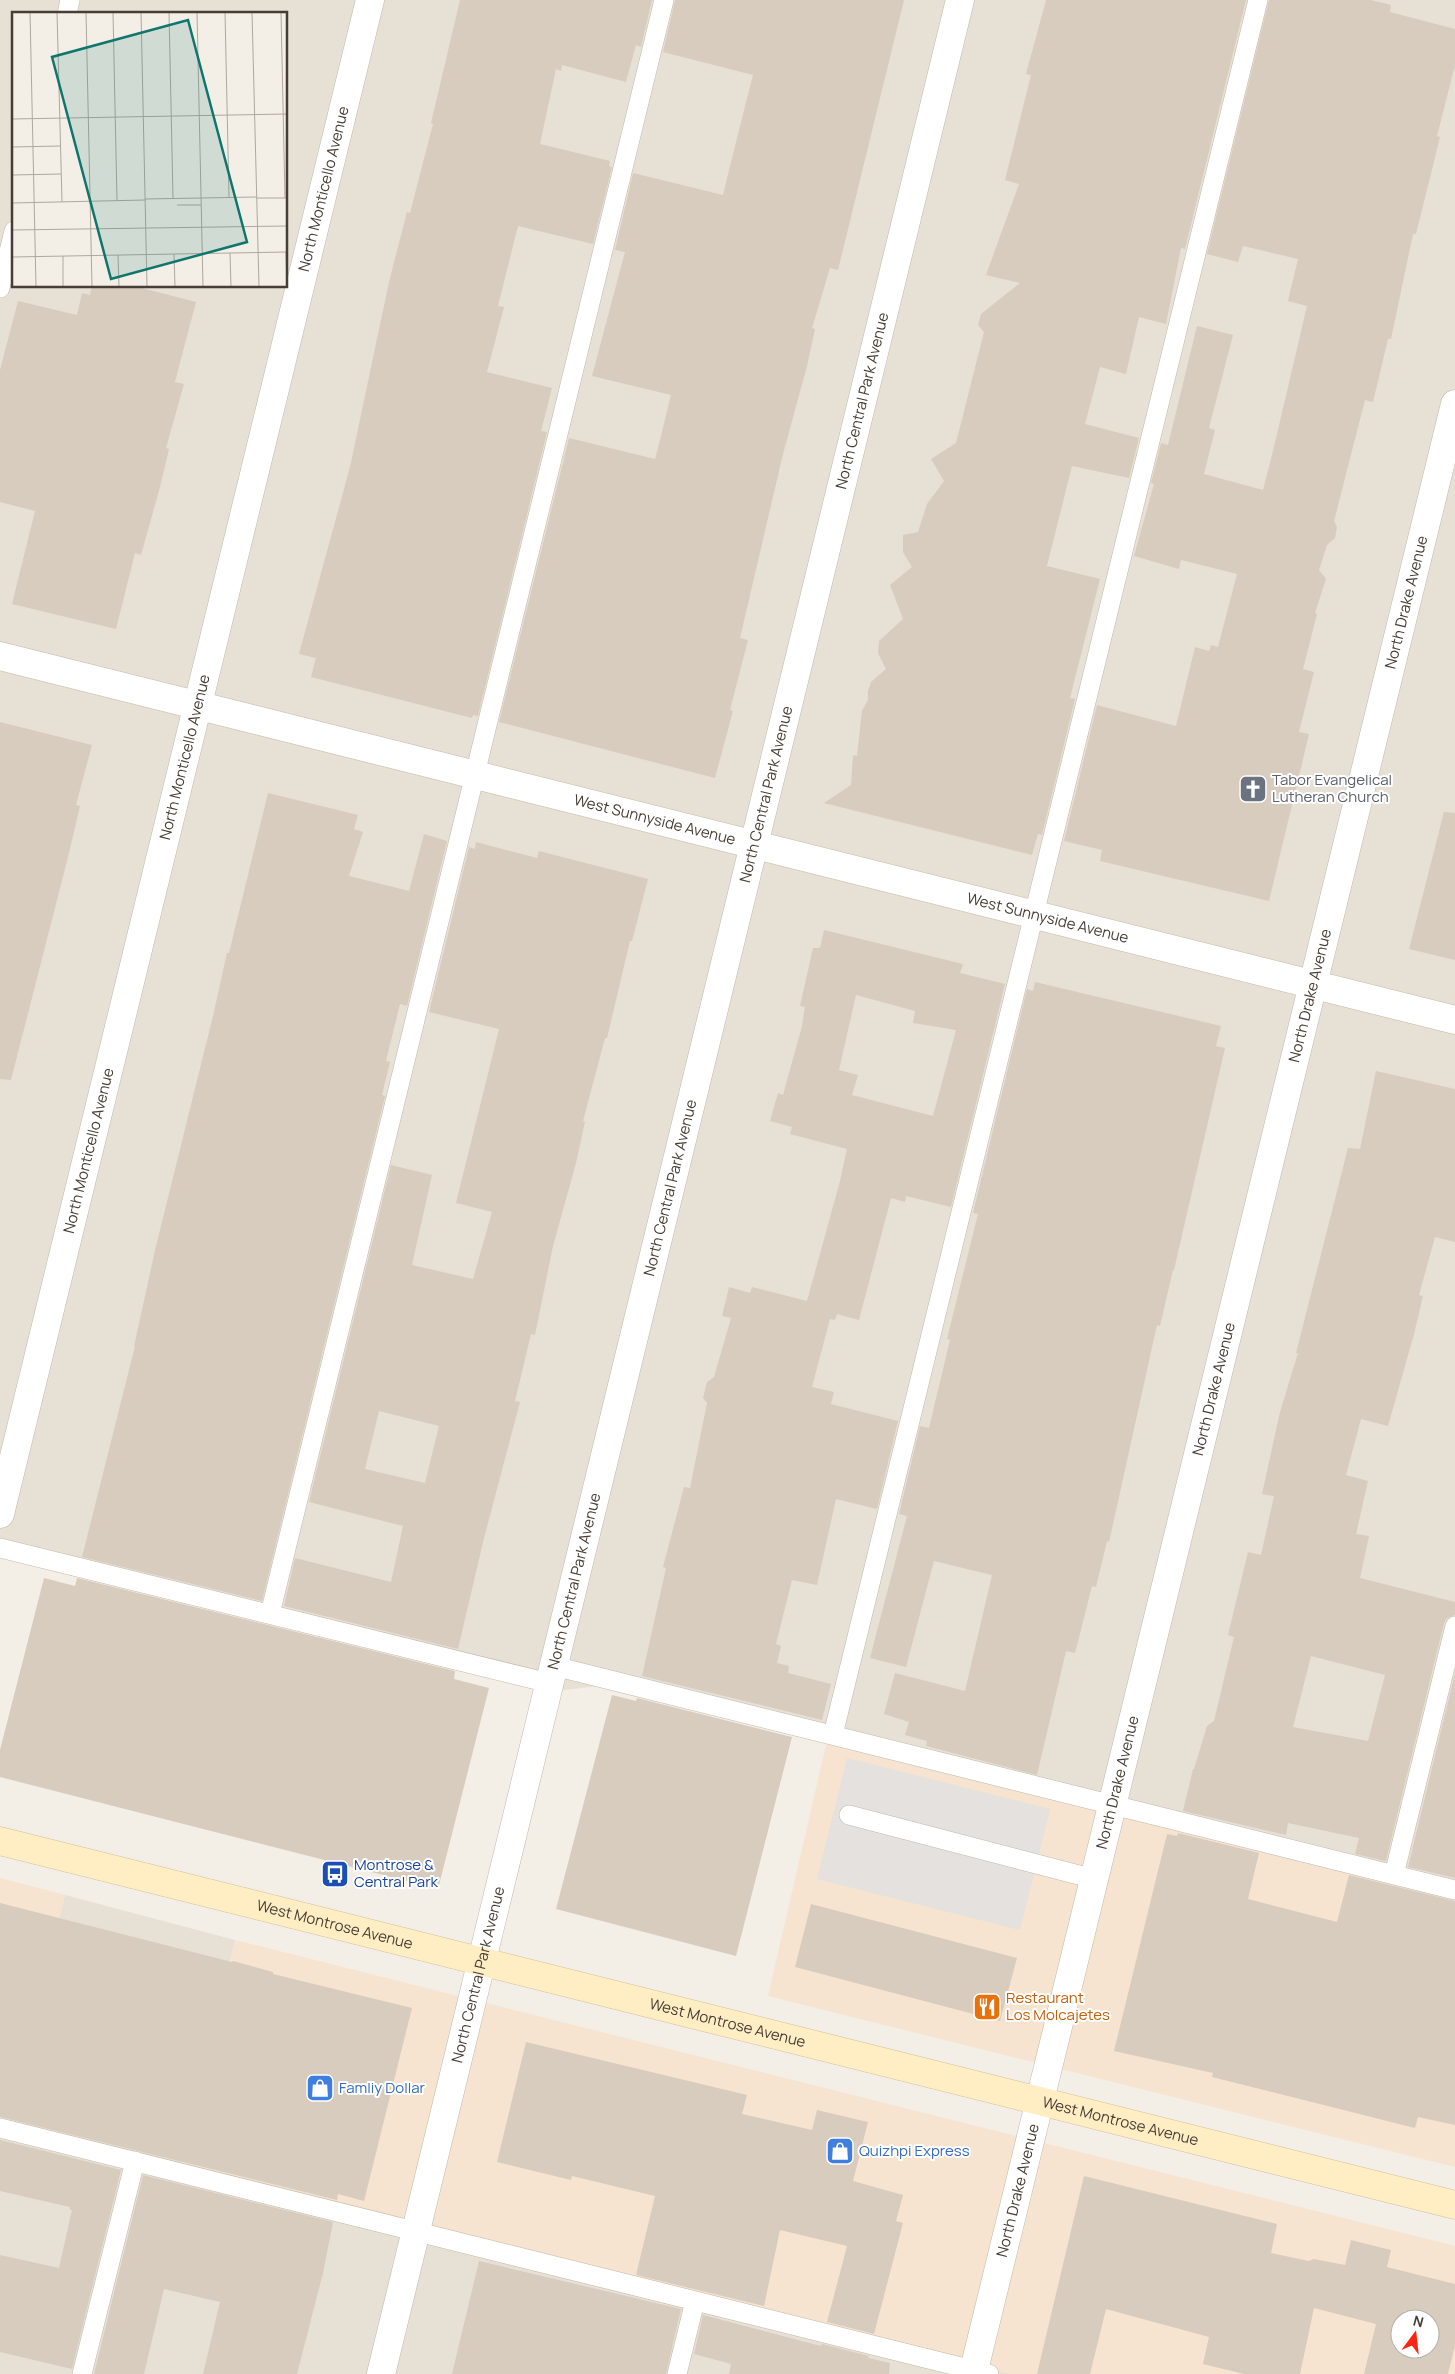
<svg xmlns="http://www.w3.org/2000/svg" width="1455" height="2374" viewBox="0 0 1455 2374" font-family="Manrope,sans-serif">
  <rect width="100%" height="100%" fill="#f3eee6"/>
  <path fill="#e7e0d4" fill-rule="evenodd" d="M0 0H1455V1900L605 1685 557 1691 0 1547ZM14 14H286V286H14Z
    M65 1895 235 1940 180 2169 1011 2374H0V2131L6 2132Z"/>
  <path fill="#f6e3d0" fill-rule="evenodd" d="M827 1741 1455 1900V2167L768 1996Z
    M0 1878 65 1895 6 2132 0 2131Z
    M235 1940 1455 2246V2374H1011L180 2169ZM1400 2319H1430V2349H1400Z"/>
  <path fill="#e4e1de" d="M847 1758 1050 1809 1020 1930 817 1879Z"/>
  <path fill="#d8ccbe" fill-rule="evenodd" d="M460 0H652L641 47 636 45 626 82 562 65 561 71 556 69 540 144 610 161 609 166 612 167 593 244 518 226 498 306 504 307 487 372 552 388 541 431 547 432 478 716 473 715 472 718 311 677 316 658 299 654 350 467 389 282 407 212 410 213 433 124 431 123Z
    M675 0H904L838 270 830 268 812 328 815 329 807 366 783 454 740 638 748 640 730 710 733 711 715 778 499 722 569 438 655 459 657 452 671 395 592 376 625 252 615 250 633 173 723 195 734 150 753 75 663 52Z
    M1046 0H1246L1185 249 1181 248 1166 324 1139 317 1126 374 1100 367 1085 424 1139 438 1129 478 1072 466 1047 566 1100 579 1070 698 1075 699 1042 835 1038 834 1032 855 824 803 851 785 853 755 857 756 862 711 868 700V691L871 682 886 669 878 653 879 641 903 619 890 585 912 567 903 552V535L918 532 927 504 944 481 931 459 956 443 984 332 978 325 981 314 1020 283 986 275 1019 184 1005 180 1031 75 1026 74Z
    M1269 0H1371L1391 5 1390 12 1455 29V65L1437 136 1440 137 1416 234H1413L1391 339H1388L1373 402 1365 400 1334 521 1337 527 1335 538 1327 545 1319 570 1326 579 1315 613 1317 614 1303 669 1314 672 1299 732 1309 734 1269 901 1100 861 1102 850 1064 841 1097 705 1176 726 1195 647 1209 651 1211 645 1218 647 1237 574 1181 560 1179 569 1134 556 1154 484 1151 483 1161 443 1168 445 1197 326 1233 335 1209 428 1215 430 1204 474 1263 490 1273 451 1307 306 1288 301 1298 259 1243 246 1238 262 1207 254Z
    M92 286H134L196 302 175 382 184 384 166 448 169 449 160 487 141 555 135 553 116 629 12 604 35 511 0 502V370L18 301 77 315 82 293 90 295Z
    M0 722 92 745 76 805 80 806 68 857 11 1080 0 1079Z
    M268 793 358 815 354 829 363 832 349 876 409 891 424 834 447 841 407 1006 400 1004 386 1061 390 1062 382 1095 385 1096 262 1601 82 1557 135 1346H134L156 1246 213 1016 227 953H229Z
    M1444 812 1455 813V960L1409 949Z
    M476 842 537 858 539 851 648 879 632 941H630L607 1038H605L583 1121 585 1122 576 1163 553 1246 535 1335 531 1334 515 1401 520 1402 484 1538 458 1649 284 1606 295 1558 391 1582 403 1526 309 1502 391 1165 432 1175 412 1265 473 1279 492 1212 456 1203 499 1029 429 1012 469 847 475 849ZM379 1411 439 1426 425 1483 365 1469Z
    M824 930 963 964 960 973 1005 984 951 1207 906 1196 905 1202 891 1198 859 1320 837 1314 835 1320 830 1319 812 1387 834 1392 831 1404 898 1421 877 1509 836 1499 817 1585 792 1580 776 1644 781 1646 777 1663 789 1666 788 1673 831 1684 822 1720 642 1676 666 1568 663 1567 684 1487 690 1488 707 1403 703 1398 707 1382 714 1377 731 1318 722 1316 729 1287 750 1293 752 1287 807 1301 840 1181 847 1149 790 1134 792 1127 770 1121 778 1093 783 1095 802 1026 805 1007 800 1006 813 948H820ZM856 995 915 1011 913 1023 956 1030 933 1116 852 1095 858 1075 839 1070Z
    M1035 982 1221 1026 1216 1046 1225 1048 1174 1270H1173L1160 1326 1157 1325 1109 1542 1107 1541 1096 1587 1092 1586 1075 1653 1066 1651 1037 1775 926 1746 927 1741 905 1735 909 1722 884 1714 895 1673 965 1691 992 1575 934 1561 906 1667 870 1658 907 1516 899 1514 920 1426 929 1428 950 1340 947 1339 978 1214 973 1213 1027 989 1033 991Z
    M1376 1071 1455 1089V1242L1435 1237 1419 1295 1423 1296 1414 1334 1388 1426 1361 1419 1346 1475 1368 1481 1356 1534 1369 1536 1360 1578 1455 1602V1615L1447 1618 1444 1623 1386 1861 1355 1854 1359 1838 1288 1823 1286 1835 1183 1811 1193 1769H1194L1207 1726 1214 1721 1234 1637 1228 1635 1248 1552 1261 1555 1274 1496 1262 1494 1280 1412 1298 1353H1296L1348 1148 1360 1149ZM1311 1656 1385 1675 1368 1741 1293 1727Z
    M44 1578 75 1586 77 1578 455 1671 454 1679 489 1688 438 1889 0 1777V1750Z
    M1455 1673V1878L1408 1867Z
    M612 1695 636 1701 637 1698 792 1737 736 1956 556 1909Z
    M1178 1833 1259 1853 1248 1899 1337 1922 1349 1875 1455 1901V2125L1418 2117 1415 2128 1212 2077 1213 2073 1114 2051 1167 1834 1177 1836Z
    M0 1903 232 1962 233 1961 273 1972V1974L412 2008 364 2201 338 2194 337 2200 0 2117Z
    M811 1904 1017 1958 1000 2021 795 1967Z
    M526 2042 747 2095 742 2114 812 2130 817 2110 868 2122 853 2181 903 2195 896 2221 903 2223 874 2334 827 2322 847 2246 780 2230 764 2306 636 2275 655 2196 572 2176 571 2180 497 2162Z
    M0 2140 121 2170 72 2369 0 2352V2255L59 2268 72 2210H70V2207L0 2191Z
    M143 2175 333 2222 323 2273 297 2374H203L220 2302 164 2289 144 2374H94Z
    M1084 2176 1277 2224 1271 2253 1309 2261 1314 2259 1345 2265 1351 2240 1391 2250 1387 2267 1455 2284V2345L1448 2374H1364L1376 2324 1314 2308 1300 2374H1244L1203 2364 1209 2337 1106 2309 1090 2374H1037ZM1400 2319H1430V2349H1400Z
    M479 2261 681 2309 666 2374H452Z
    M703 2315 821 2346 822 2344 869 2356 868 2358 890 2363 889 2374H729L731 2364 694 2354Z"/>
  <g fill="none" stroke-linecap="round" stroke-linejoin="round">
    <g stroke="#c2b8ab" stroke-width="20">
      <path id="service" d="M67 14 70 0
        M0 288 14 231
        M0 1548 549 1683
        M270 1614 664 0
        M554 1666 1455 1890
        M833 1735 1258 0
        M849 1815 1094 1879
        M1394 1875 1455 1626
        M0 2128 989 2374
        M82 2374 135 2161
        M677 2374 695 2301"/>
    </g>
    <g stroke="#c2b8ab" stroke-width="29">
      <g id="minor">
        <path id="s1" d="M0 656 1455 1020"/>
        <path id="s2" d="M0 1514 370 0"/>
        <path id="s3" d="M381 2374 960 0"/>
        <path id="s4" d="M973 2374 1455 404"/>
      </g>
    </g>
    <g stroke="#d5bf95" stroke-width="29">
      <g id="secondary">
        <path id="s5" d="M0 1841 1455 2205"/>
      </g>
    </g>
    <use href="#service" stroke="#fff" stroke-width="19"/>
    <use href="#minor" stroke="#fff" stroke-width="28"/>
    <use href="#secondary" stroke="#ffedc4" stroke-width="28"/>
  </g>
  <defs>
    <g id="church-square" transform="scale(1.4375)"><rect x="-9" y="-9" width="18" height="18" rx="4" fill="#6b7280" stroke="#fff"/><path d="M-1.2-6h2.4v3.5h3.3v2.4h-3.3V6h-2.4V-.1h-3.3v-2.4h3.3Z" fill="#fff"/></g>
    <g id="bus-square" transform="scale(1.4375)"><rect x="-9" y="-9" width="18" height="18" rx="4" fill="#1a4fb4" stroke="#fff"/><path d="M-5-6H5V4H4V6H2V4H-2V6H-4V4H-5ZM-3.5-4V0h7V-4ZM-3.5 1.2v1.5H-2V1.2ZM2 1.2v1.5H3.5V1.2Z" fill="#fff"/></g>
    <g id="restaurant-square" transform="scale(1.4375)"><rect x="-9" y="-9" width="18" height="18" rx="4" fill="#e8710a" stroke="#fff"/><path d="M-5-6h1v4h1v-4h1v4h1v-4h1v5L-1.5 .5V6h-2V.5L-5-1ZM5-6V6H3V1.5H1.5Q1.5-4 5-6Z" fill="#fff"/></g>
    <g id="shop-square" transform="scale(1.4375)"><rect x="-9" y="-9" width="18" height="18" rx="4" fill="#3f7fe0" stroke="#fff"/><path d="M-5-2.5h2.3a2.7 3.5 0 0 1 5.4 0H5L5.5 6h-11ZM-1.5-2.5h3a1.5 2.3 0 0 0-3 0Z" fill="#fff"/></g>
  </defs>
  <g fill-rule="evenodd">
    <use href="#church-square" x="1253" y="789"/>
    <use href="#bus-square" x="335" y="1874"/>
    <use href="#restaurant-square" x="987" y="2007"/>
    <use href="#shop-square" x="320" y="2088"/>
    <use href="#shop-square" x="840" y="2151"/>
  </g>
  <g text-anchor="middle" stroke-width="4" stroke-linejoin="round" paint-order="stroke">
    <g font-size="15" fill="#463e35" stroke="#fff">
      <text dy="5" stroke="none"><textPath href="#s2" startOffset="1364">North Monticello Avenue</textPath></text>
      <text dy="5" stroke="none"><textPath href="#s3" startOffset="2031">North Central Park Avenue</textPath></text>
      <text dy="5" stroke="none"><textPath href="#s4" startOffset="1824">North Drake Avenue</textPath></text>
      <text dy="5" stroke="none"><textPath href="#s2" startOffset="779">North Monticello Avenue</textPath></text>
      <text dy="5" stroke="none"><textPath href="#s3" startOffset="1626">North Central Park Avenue</textPath></text>
      <text dy="5" stroke="none"><textPath href="#s1" startOffset="675">West Sunnyside Avenue</textPath></text>
      <text dy="5" stroke="none"><textPath href="#s1" startOffset="1080">West Sunnyside Avenue</textPath></text>
      <text dy="5" stroke="none"><textPath href="#s4" startOffset="1419">North Drake Avenue</textPath></text>
      <text dy="5" stroke="none"><textPath href="#s2" startOffset="374">North Monticello Avenue</textPath></text>
      <text dy="5" stroke="none"><textPath href="#s3" startOffset="1221">North Central Park Avenue</textPath></text>
      <text dy="5" stroke="none"><textPath href="#s4" startOffset="1014">North Drake Avenue</textPath></text>
      <text dy="5" stroke="none"><textPath href="#s3" startOffset="816">North Central Park Avenue</textPath></text>
      <text dy="5" stroke="none"><textPath href="#s4" startOffset="609">North Drake Avenue</textPath></text>
      <text dy="5" stroke="none"><textPath href="#s5" startOffset="345">West Montrose Avenue</textPath></text>
      <text dy="5" stroke="none"><textPath href="#s3" startOffset="411">North Central Park Avenue</textPath></text>
      <text dy="5" stroke="none"><textPath href="#s5" startOffset="750">West Montrose Avenue</textPath></text>
      <text dy="5" stroke="none"><textPath href="#s5" startOffset="1155">West Montrose Avenue</textPath></text>
      <text dy="5" stroke="none"><textPath href="#s4" startOffset="189">North Drake Avenue</textPath></text>
    </g>
    <g font-size="15" fill="#5b616d" stroke="#fff" text-anchor="start">
      <text x="1272" y="785">Tabor Evangelical<tspan x="1272" dy="17">Lutheran Church</tspan></text>
    </g>
    <g font-size="15" fill="#164399" stroke="#fff" text-anchor="start">
      <text x="354" y="1870">Montrose &amp;<tspan x="354" dy="17">Central Park</tspan></text>
    </g>
    <g font-size="15" fill="#c56008" stroke="#fff" text-anchor="start">
      <text x="1006" y="2003">Restaurant<tspan x="1006" dy="17">Los Molcajetes</tspan></text>
    </g>
    <g font-size="15" fill="#366cbe" stroke="#fff" text-anchor="start">
      <text x="339" y="2093">Famliy Dollar</text>
      <text x="859" y="2156">Quizhpi Express</text>
    </g>
  </g>
  <g transform="translate(12 12)">
    <rect width="275" height="275" fill="#f3eee6"/>
    <path fill="none" stroke="#aea89f" stroke-width="1" d="M18 0 24 275M45 0 50 190M74 0 80 275M101 0 105 189M129 0 135 275M157 0 161 186M185 0 191 275M213 0 217 185M240 0 247 275M269 0 273 186M0 107 275 102M0 135 48 134M0 163 49 162M245 186H274M133 187 245 185M0 191 133 188M165 193H189M0 218 275 214M274 240 275 275M218 241 219 275M162 242 163 275M106 243 107 275M51 244V275M0 245 275 240"/>
    <path fill="#0f766e" fill-opacity="0.15" stroke="#0f766e" stroke-width="2.5" d="M176 8 235 230 99 267 40 45Z"/>
    <rect width="275" height="275" fill="none" stroke="#463e35" stroke-width="2.5"/>
  </g>
  <g transform="translate(1415 2334) rotate(15)"><circle r="24" fill="#ffffff" stroke="#b5b2ae"/>
  <path d="M0-4L9 19L0 12L-9 19Z" fill="#ff2412"/>
  <text y="-8" font-size="14" font-weight="bold" text-anchor="middle" fill="#463e35">N</text>
  </g>
</svg>
